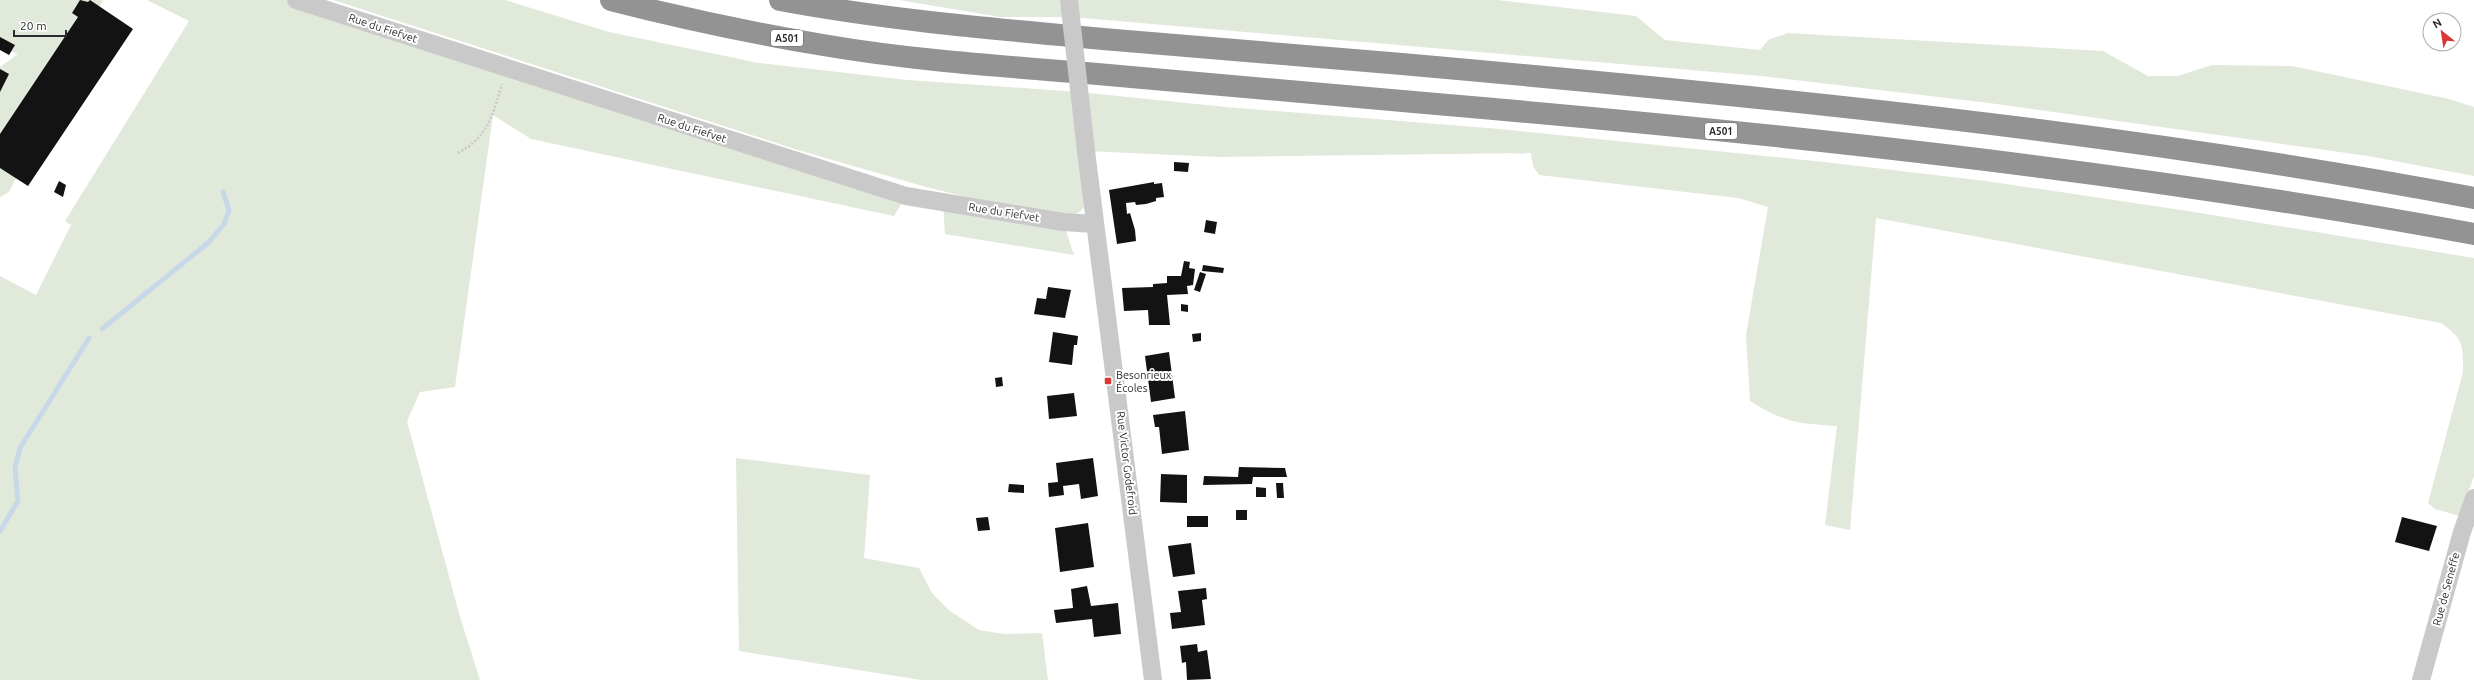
<svg xmlns="http://www.w3.org/2000/svg" width="2474" height="680" viewBox="0 0 2474 680" font-family="Ubuntu,sans-serif">
  <rect width="100%" height="100%" fill="#fff"/>
  <path fill="#e1e9da" d="M0 0H103L9 192 0 197V67L18 54 0 47Z
    M147 0H296L906 196 894 216 531 139 493 115 455 387 420 392 407 421 460 617 480 680H0V276L36 295 71 225 65 221 189 21Z
    M333 0H505L609 32 759 63 908 80 1079 92 1226 107 1500 129 1824 162 1986 181 2188 211 2474 258V476L2460 516 2435 509 2428 503 2463 372C2463 345 2464 339 2441 323L1876 218 1850 530 1825 525 1837 426C1799 424 1783 422 1750 401L1746 335 1768 207 1738 198 1539 175 1533 166 1531 153 1219 157 1087 151 1085 205 1081 211 1064 221 926 187 798 150Z
    M899 0H1497L1636 16 1665 40 1760 50 1768 40 1788 33 2103 51 2148 76H2178L2212 65 2292 66 2449 99 2474 107V176L2368 156 1989 103 1761 76 1071 17H1000Z
    M943 202 1063 222 1074 255 945 234Z
    M736 458 870 475 864 558 919 568 932 593 950 611 979 630 1004 634 1042 633 1048 680H921L739 651Z"/>
  <g fill="none" stroke-linecap="round" stroke-linejoin="round">
    <path stroke="#c7d8e8" stroke-width="5" d="M102 329 209 242 224 224 229 210 223 192
      M0 531 18 501 15 468 20 448 89 338"/>
  </g>
  <path fill="#131313" d="M80 0 88 2 90 0 133 29 28 186 0 168V134L78 17 72 13Z
    M0 37 15 45 9 55 0 50Z
    M0 69 9 74 0 92Z
    M1174 162 1189 163 1188 172 1174 171Z
    M59 181 66 185 63 197 54 192Z
    M1154 182V184L1162 183 1164 197 1156 198V201L1146 204 1136 205 1135 202 1126 203 1127 214 1130 213 1135 230 1136 241 1117 244 1109 190Z
    M1206 220 1217 222 1215 234 1204 232Z
    M1184 261 1190 262 1189 268 1195 269 1193 285 1187 286 1188 294 1167 295 1170 325H1149L1148 310 1124 311 1122 288 1153 287V284L1167 283V276H1181Z
    M1203 265 1224 268 1223 273 1202 271Z
    M1200 272 1206 274 1200 292 1194 290Z
    M1048 287 1071 290 1065 318 1034 314 1037 298 1046 299Z
    M1181 304 1188 305V312L1181 311Z
    M1053 332 1078 336 1077 345H1074L1072 365 1049 362Z
    M1201 333V341L1193 342 1192 334Z
    M1169 352 1175 398 1151 402 1145 356Z
    M1002 377 1003 386 996 387 995 378Z
    M1074 393 1077 416 1049 419 1047 396Z
    M1185 411 1189 450 1162 454 1159 427H1155L1153 415Z
    M1093 458 1098 496 1081 499 1079 484 1063 486 1064 495 1049 497 1048 483 1058 482 1056 463Z
    M1239 467 1285 468 1287 477H1253L1252 484 1203 485 1204 476 1238 477Z
    M1161 474 1187 475V503L1160 502Z
    M1276 483H1283L1284 498H1277Z
    M1009 484 1024 485V493L1008 492Z
    M1256 487 1266 488V497H1256Z
    M1236 510H1247V520H1236Z
    M1187 516H1208V527H1187Z
    M988 517 990 530 978 531 976 518Z
    M2402 517 2437 526 2429 551 2395 542Z
    M1088 523 1094 567 1060 572 1055 528Z
    M1191 543 1195 574 1173 577 1168 546Z
    M1087 586 1091 606 1118 603 1121 634 1094 637 1092 619 1056 623 1054 610 1073 608 1071 589Z
    M1206 588 1207 599 1202 600 1205 625 1172 629 1170 613 1181 612 1178 591Z
    M1197 644 1198 652 1207 650 1211 679 1187 680 1186 662 1182 663 1180 646Z"/>
  <g fill="none" stroke-linecap="round" stroke-linejoin="round">
    <path stroke="#c9c9c9" stroke-width="2.5" stroke-dasharray="2 2" stroke-linecap="butt" d="M458 153C488 137 493 115 502 84"/>
    <path stroke="#c9c9c9" stroke-width="18" d="M296 0 906 196 1063 222 1095 224
      M1086 151 1153 680
      M2421 680 2462 532 2474 498"/>
    <path stroke="#939393" stroke-width="22" d="M611 0C681 18 752 33 823 45 910 60 999 66 1086 73 1199 83 1312 93 1425 103 1776 133 2127 170 2474 234
      M780 0C887 20 995 29 1103 39 1203 47 1303 56 1402 64 1761 96 2120 131 2474 198"/>
    <path stroke="#c9c9c9" stroke-width="18" d="M1069 0 1086 151"/>
  </g>
  <rect fill="#db3736" stroke="#fff" stroke-width="1.5" x="1104" y="377" width="8" height="8" rx="2"/>
  <g text-anchor="middle" stroke-width="4" stroke-linejoin="round" paint-order="stroke">
    <g fill="#fff" stroke="#6b6b6b" stroke-width="1">
      <rect x="771" y="30" width="32" height="16" rx="3"/>
      <rect x="1705" y="123" width="32" height="16" rx="3"/>
    </g>
    <g font-size="10" font-weight="bold" fill="#2c2c2c">
      <text x="787" y="42">A501</text>
      <text x="1721" y="135">A501</text>
    </g>
    <g font-size="11" fill="#2c2c2c" stroke="#fff">
      <text transform="translate(383 28) rotate(18)" y="4">Rue du Fiefvet</text>
      <text transform="translate(692 128) rotate(18)" y="4">Rue du Fiefvet</text>
      <text transform="translate(1004 212) rotate(9)" y="4">Rue du Fiefvet</text>
      <text transform="translate(1127 463) rotate(83)" y="4">Rue Victor Godefroid</text>
      <text transform="translate(2446 589) rotate(-75)" y="4">Rue de Seneffe</text>
    </g>
    <g font-size="11" fill="#2c2c2c" stroke="#fff" text-anchor="start">
      <text x="1116" y="379">Besonrieux<tspan x="1116" dy="13">Écoles</tspan></text>
    </g>
  </g>
  <g transform="translate(2442 32) rotate(330)"><circle r="19" fill="#ffffff" stroke="#ababab"/>
  <path d="M0-3L7 15L0 10L-7 15Z" fill="#db3736"/>
  <text y="-6" font-size="11" font-weight="bold" text-anchor="middle" fill="#2c2c2c">N</text>
  </g>
  <path d="M14 30v6h52v-6" fill="none" stroke="#2c2c2c" stroke-width="2"/>
  <text x="20" y="30" font-size="12" fill="#2c2c2c" stroke="#ffffff" stroke-width="3" paint-order="stroke">20 m</text>
</svg>
